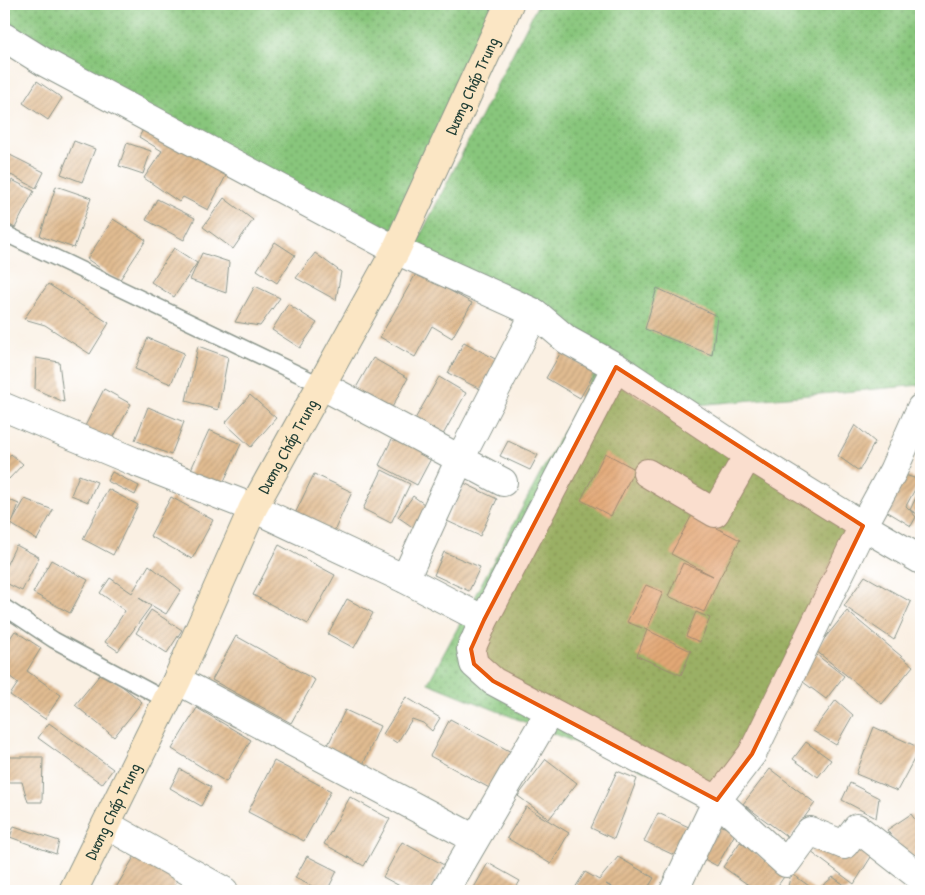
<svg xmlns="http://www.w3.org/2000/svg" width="925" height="895" viewBox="0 0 925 895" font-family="'Patrick Hand',sans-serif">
  <defs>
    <pattern id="green-dots" width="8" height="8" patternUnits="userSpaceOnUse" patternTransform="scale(1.25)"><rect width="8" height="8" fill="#88c67c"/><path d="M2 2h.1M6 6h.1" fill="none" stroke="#6fa266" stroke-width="1.8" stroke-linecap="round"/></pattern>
    <pattern id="building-hatch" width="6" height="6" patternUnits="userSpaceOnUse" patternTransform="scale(1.25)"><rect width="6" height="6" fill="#e1bc91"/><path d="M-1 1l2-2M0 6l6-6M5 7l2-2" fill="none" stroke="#c1a27e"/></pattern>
  </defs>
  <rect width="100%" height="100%" fill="#fff"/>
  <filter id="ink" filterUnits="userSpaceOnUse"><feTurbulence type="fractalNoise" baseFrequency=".02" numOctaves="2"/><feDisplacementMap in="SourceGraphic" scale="10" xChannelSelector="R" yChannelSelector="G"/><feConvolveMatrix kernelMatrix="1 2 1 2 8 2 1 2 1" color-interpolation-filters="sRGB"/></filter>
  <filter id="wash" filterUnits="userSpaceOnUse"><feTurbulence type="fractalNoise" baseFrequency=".0096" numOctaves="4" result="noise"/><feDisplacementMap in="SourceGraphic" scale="20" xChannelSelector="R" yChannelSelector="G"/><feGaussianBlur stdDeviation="1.12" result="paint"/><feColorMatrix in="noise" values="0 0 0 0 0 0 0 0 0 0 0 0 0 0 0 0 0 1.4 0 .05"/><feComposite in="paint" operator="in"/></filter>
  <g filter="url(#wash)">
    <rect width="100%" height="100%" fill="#faf0e3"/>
    <path fill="url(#green-dots)" stroke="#548258" d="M4 4H516L397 250 417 242 538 4H921V385L697 405 396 250 4 40Z
      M595 372 852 519 717 800 428 683Z"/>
    <g id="blocks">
      <path fill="url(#building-hatch)" d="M37 81 62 98 48 120 23 103Z
        M146 124 229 170 208 210 183 197 179 202 144 178 162 151 139 137Z
        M74 141 95 149 82 182 61 174Z
        M127 143 151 151 143 174 119 166Z
        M4 152 44 172 36 188 11 175 4 190Z
        M12 180 34 191 15 228 4 222V196Z
        M56 186 91 198 74 248 40 236Z
        M224 198 253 220 233 249 203 227Z
        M157 199 195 218 184 240 146 220Z
        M113 219 146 240 119 281 87 259Z
        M275 242 295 255 277 283 257 270Z
        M174 248 197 263 174 297 151 282Z
        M202 253 229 262 226 293 190 280Z
        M315 253 341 272 336 300 296 278Z
        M417 272 472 303 452 338 432 326 415 357 380 337Z
        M48 284 109 323 90 354 45 325 24 319Z
        M255 286 280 298 260 326 235 322Z
        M657 288 717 316 712 355 645 329Z
        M288 304 317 323 300 348 272 330Z
        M148 338 184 353 171 384 135 369Z
        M464 342 497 360 482 390 448 373Z
        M198 346 228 357 218 410 186 401Z
        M561 352 595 372 580 398 546 378Z
        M36 358 59 362 64 402 35 389Z
        M373 358 408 378 389 413 353 393Z
        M439 377 466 393 439 442 411 426Z
        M104 389 131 404 111 442 84 428Z
        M250 395 276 418 251 447 225 423Z
        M148 407 184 422 171 455 135 440Z
        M855 425 875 442 859 471 838 456Z
        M209 430 241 444 220 490 188 476Z
        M396 431 435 451 417 485 379 465Z
        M508 441 538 455 530 470 500 456Z
        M605 453 635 469 611 516 581 500Z
        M11 454 23 464 9 479 4 474V462Z
        M382 470 410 484 391 523 363 509Z
        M112 472 139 486 135 495 107 481Z
        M896 472 920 480 906 506 910 510 921 487V516L910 510 916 517 911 526 878 506Z
        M314 474 352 492 331 538 292 520Z
        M79 475 97 482 88 502 71 495Z
        M464 483 497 499 480 536 447 521Z
        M108 489 138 505 113 555 83 539Z
        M413 496 435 512 414 528 398 517Z
        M171 497 213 520 192 559 150 536Z
        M4 498 19 504 4 543Z
        M25 499 53 510 37 540 11 524Z
        M692 515 740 540 719 579 704 612 668 596 683 563 713 576 671 554Z
        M16 545 39 557 22 591 4 582V570Z
        M279 545 335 575 308 624 253 595Z
        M444 552 480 567 469 591 434 575Z
        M51 560 88 580 70 613 33 593Z
        M149 565 181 590 166 614 139 598 151 606 118 651 105 642 125 611 100 593 110 578 132 593Z
        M865 576 911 602 894 640 844 606Z
        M646 585 663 592 647 630 627 622Z
        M347 599 373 613 354 648 328 634Z
        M151 610 182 630 167 653 136 633Z
        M847 611 913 666 882 704 815 650Z
        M696 612 710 618 700 642 686 636Z
        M647 630 691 651 681 675 637 656Z
        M15 631 41 648 27 671 61 695 45 719 10 695 18 683 4 672V647Z
        M236 636 315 680 291 723 212 680Z
        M813 652 844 676 826 699 795 676Z
        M103 671 142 702 114 737 75 705Z
        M406 697 440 718 432 731 423 723 412 719 397 743 383 734Z
        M836 700 853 715 836 745 813 731Z
        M197 708 251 740 226 782 172 749Z
        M345 710 380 726 362 767 325 751Z
        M450 719 515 754 495 791 430 756Z
        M49 723 113 769 102 784 38 738Z
        M874 727 920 748 897 791 856 774Z
        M806 742 831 760 818 777 793 759Z
        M4 757H43L42 802H28L22 782H4Z
        M546 759 577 783 549 819 518 796Z
        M274 761 331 791 304 841 248 812Z
        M180 769 211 787 201 806 170 788Z
        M770 769 815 803 789 838 743 804Z
        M617 771 637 779 614 839 591 828Z
        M850 783 879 798 876 818 842 800Z
        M350 797 390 819 364 866 324 844Z
        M526 807 569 833 551 864 507 838Z
        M658 813 691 828 678 857 644 841Z
        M911 814 921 828V853L909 861 887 830Z
        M715 823 736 832 717 866 697 855Z
        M14 826 59 841 56 854 10 837Z
        M859 836 876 849 854 884 811 852 823 838Z
        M402 842 444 865 430 891H409L383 877Z
        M740 842 786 874 774 891H757L747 884 754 891H741L747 884 723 867Z
        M137 852 180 876 171 891H114Z
        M307 856 337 871 327 891H322L295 878Z
        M618 857 654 878 646 891H619L606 884 617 891H588L585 890 584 891H573L585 872 599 880Z
        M488 863 520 881 514 891H472Z
        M791 873 816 891H787Z
        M833 877 849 888 847 891H816Z"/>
    </g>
  </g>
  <g filter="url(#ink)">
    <use href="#blocks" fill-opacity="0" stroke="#8c968c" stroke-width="1"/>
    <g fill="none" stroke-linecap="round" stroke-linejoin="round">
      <g stroke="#8c968c" stroke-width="18">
        <path id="lane" d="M4 233 321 385
          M4 607 54 640 166 700"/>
      </g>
      <g stroke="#8c968c" stroke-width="30">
        <path id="street" d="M4 37 44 62 396 250 535 313 567 340 616 367 748 455 863 526 921 560
          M616 367 484 620 471 649 474 664 493 681 717 800 786 863 810 831 844 845 857 828 921 878
          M321 385 503 482
          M4 407 133 461 253 508 405 579 484 620
          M647 473 715 513 748 455
          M405 579 460 459 535 313
          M177 680 475 839
          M107 825 224 891
          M445 891 550 711
          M674 891 717 800 752 754 863 526 893 471 921 408"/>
      </g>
      <g stroke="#8c968c" stroke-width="30">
        <g id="secondary">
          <path id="s1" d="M73 891 177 680 253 508 396 250 509 4"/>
        </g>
      </g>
      <use href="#lane" stroke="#fff" stroke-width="15"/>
      <use href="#street" stroke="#fff" stroke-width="28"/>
      <use href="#secondary" stroke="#fbe6c4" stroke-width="28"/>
    </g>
  </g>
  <path fill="#e8590c" fill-opacity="0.2" stroke="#e8590c" stroke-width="4" stroke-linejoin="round" d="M616 367 863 526 752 754 717 800 493 681 474 664 471 649 484 620Z"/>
  <g text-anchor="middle" stroke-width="4" stroke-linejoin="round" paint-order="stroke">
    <g font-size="16" fill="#1f3d34" stroke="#fff">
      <text dy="6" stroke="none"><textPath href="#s1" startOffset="899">Dương Chấp Trung</textPath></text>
      <text dy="6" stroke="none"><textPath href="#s1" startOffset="494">Dương Chấp Trung</textPath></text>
      <text dy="6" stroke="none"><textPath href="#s1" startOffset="89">Dương Chấp Trung</textPath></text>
    </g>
  </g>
  <rect width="925" height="895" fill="none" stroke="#fff" stroke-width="20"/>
</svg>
